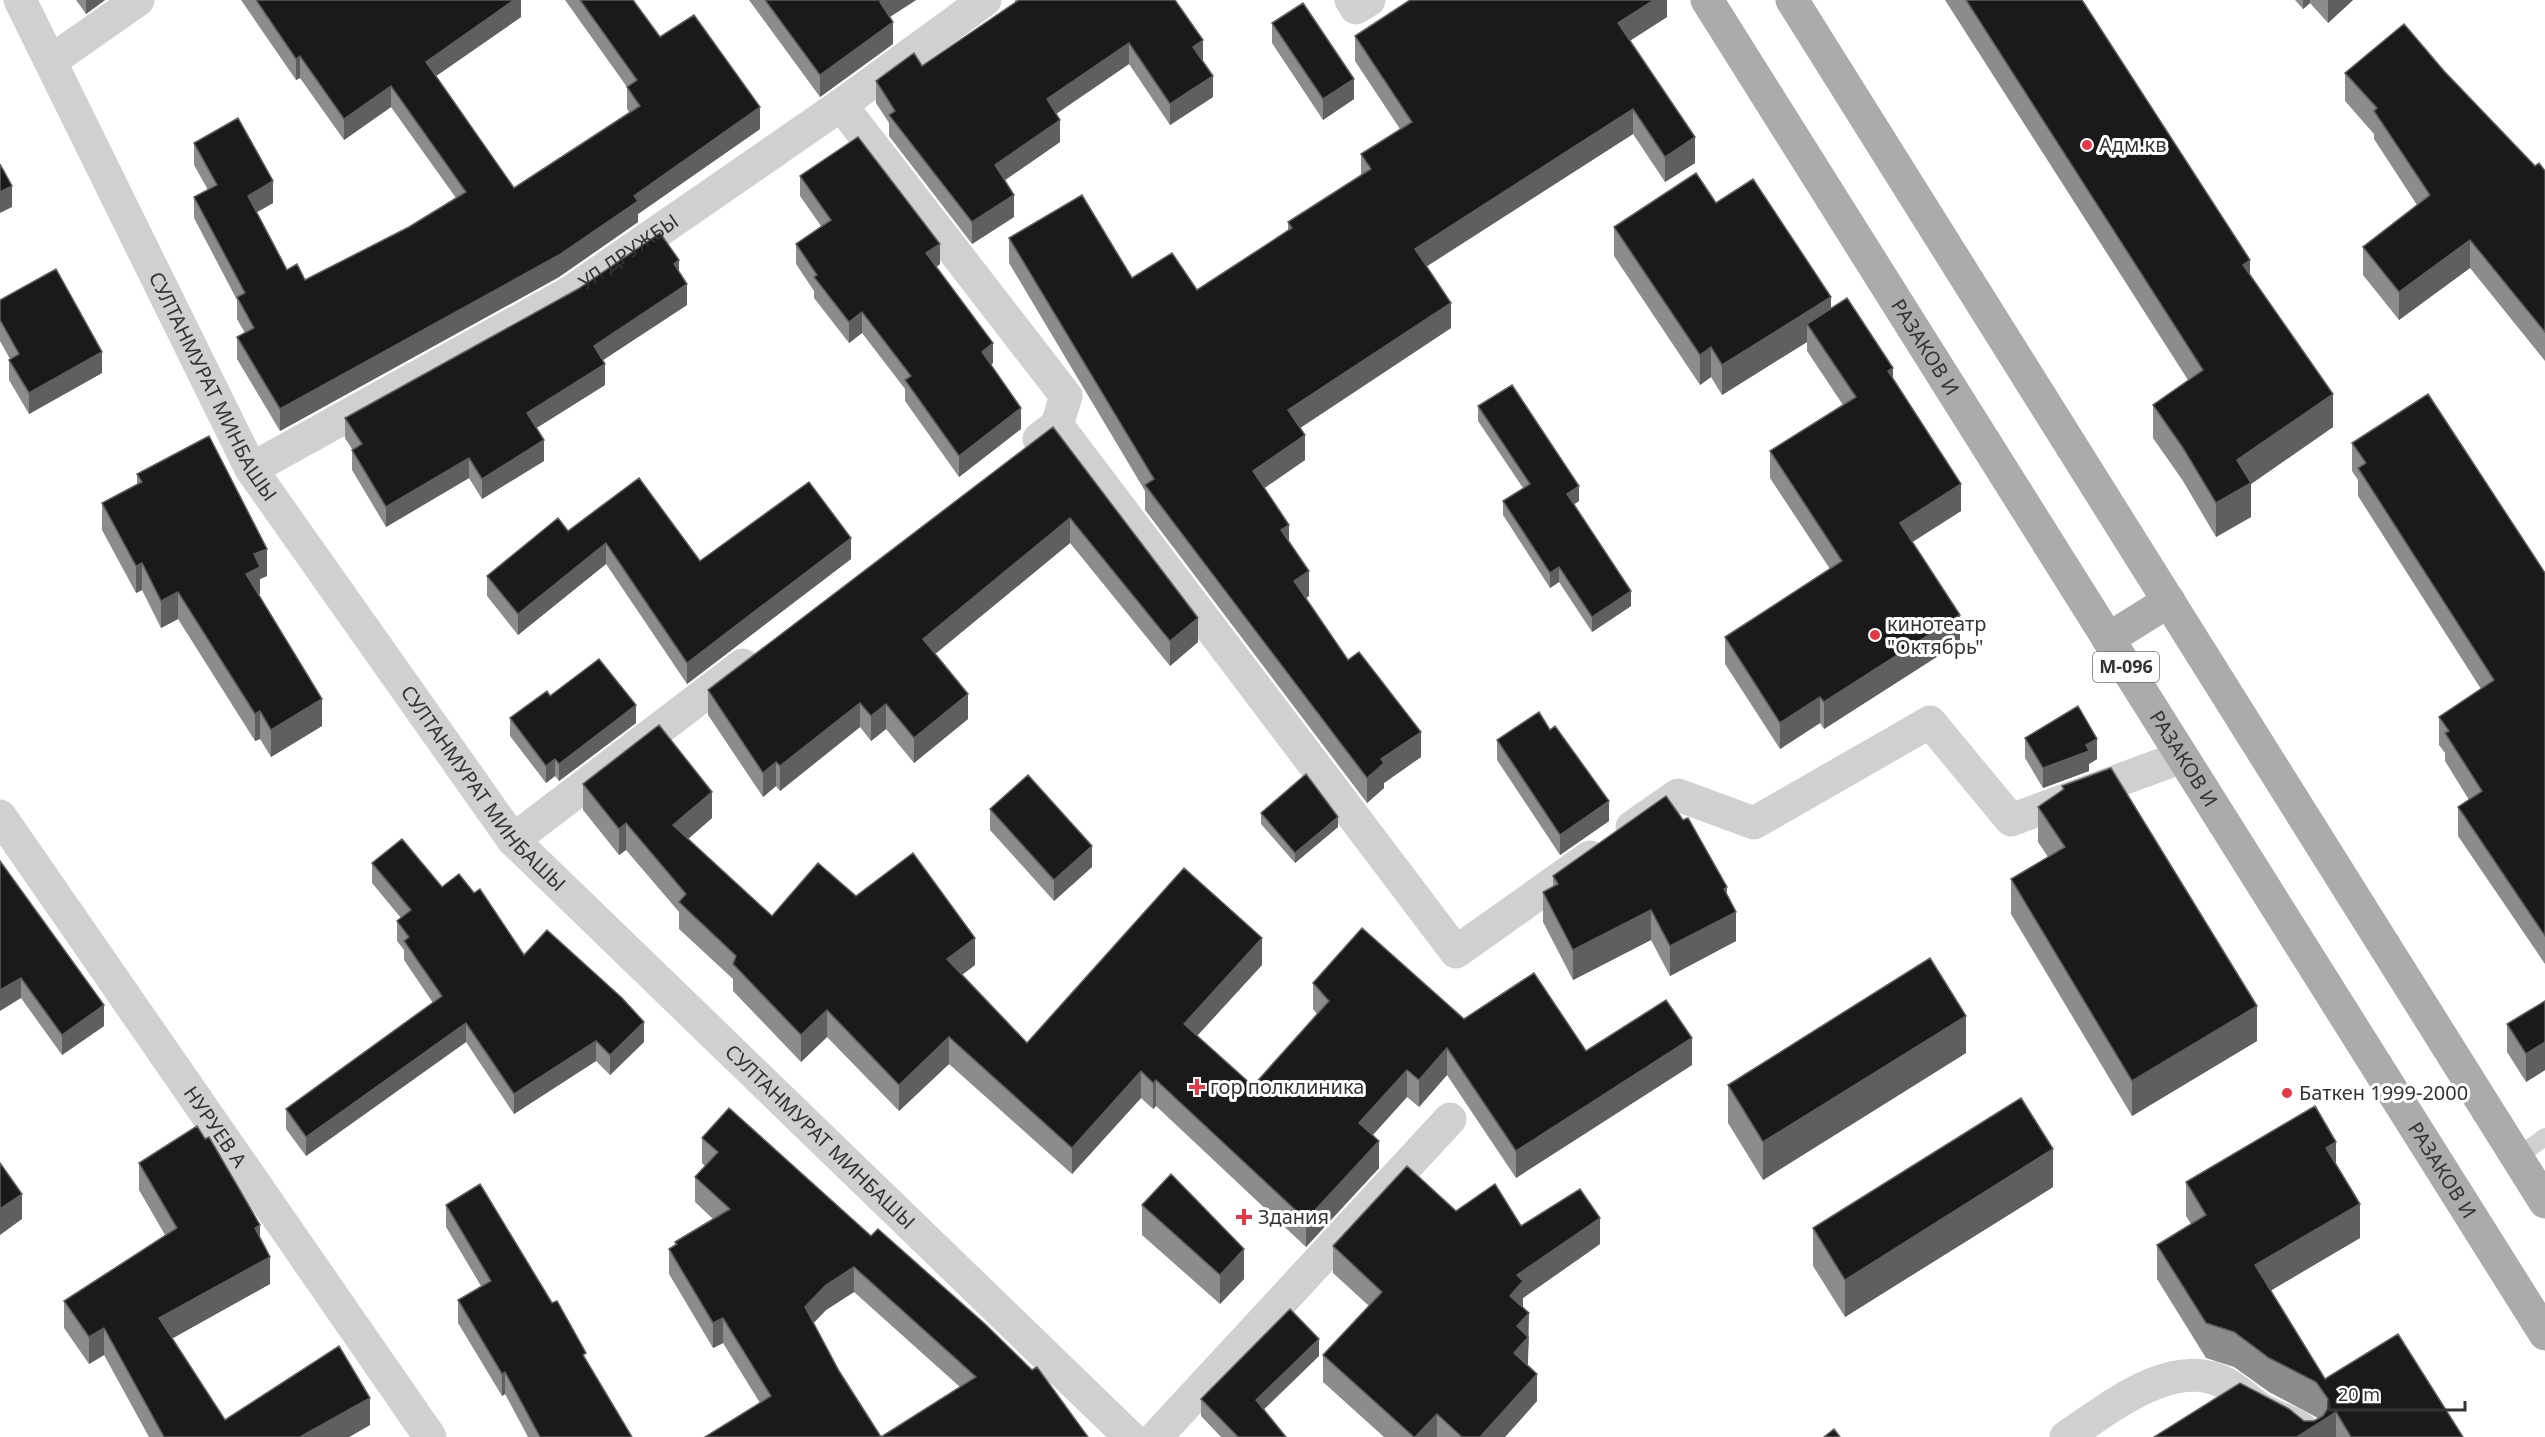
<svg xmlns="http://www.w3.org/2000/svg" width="2545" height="1437" viewBox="0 0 2545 1437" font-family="'Noto Sans',sans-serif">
  <rect width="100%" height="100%" fill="#fff"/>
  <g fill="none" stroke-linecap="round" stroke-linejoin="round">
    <path stroke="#d0d0d0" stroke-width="18" d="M2517 1157 2545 1137"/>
    <g stroke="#d0d0d0" stroke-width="33">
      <path d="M1351 0 1356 8 1369 0"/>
      <path d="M51 61 138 0"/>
      <path d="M841 105 1066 396 1057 425 1039 439"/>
      <path d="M1057 425 1456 952 1590 857"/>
      <path id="s1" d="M251 469 569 293 841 105 985 0"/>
      <path id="s2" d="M0 816 430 1437"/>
      <path d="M1632 827 1678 795 1754 823 1930 722 2011 820 2182 757"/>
      <path d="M513 840 743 665"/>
      <path d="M1156 1437 1450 1119"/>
      <path d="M2066 1437C2107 1410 2172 1355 2225 1383 2237 1389 2247 1400 2259 1408 2276 1419 2297 1421 2310 1437"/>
    </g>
    <path stroke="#d0d0d0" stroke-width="33" id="s3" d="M20 0 251 469 513 840 1130 1437"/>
    <g stroke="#ababab" stroke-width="33">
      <path id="s4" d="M1707 0 2545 1334"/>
      <path d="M1792 0 2545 1202"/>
      <path d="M2108 639 2169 601"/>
    </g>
  </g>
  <path fill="#8c8c8c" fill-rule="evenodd" d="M76 0H105L86 14Z
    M241 0H521V17L436 76 514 188 629 112 627 109V87L565 0H633L660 37 760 129 638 214V222L559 277 280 431 237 359V337L245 333 237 319V300L194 218V197L208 190 194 165V143L273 203 257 212 287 270 305 280 409 227 456 198 391 107 344 140 300 78 296 80Z
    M749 0H916L890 17 893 44 820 97Z
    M1015 0H1175L1203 61 1213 97 1170 125 1129 64 1056 114 1060 142 1005 180 1014 217 972 244 889 136V123L876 103V81L922 66 1015 3Z
    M1667 0V17L1630 41 1695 163 1665 182 1633 134 1426 266 1451 328 1300 428 1305 460 1264 488 1289 542 1309 596 1306 598 1348 660 1421 757 1384 783V788L1367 803 1145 510V491L1009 263V238L1132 278 1197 290 1288 231V222L1361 175V154L1400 129 1355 61V36Z
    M1945 0H2082L2250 275 2333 427 2251 484V517L2216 537 2183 481 2153 438V405L2188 380Z
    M2295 0H2353L2328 23 2310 3 2303 9Z
    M1272 23 1354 99 1323 120 1272 43Z
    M2444 71 2535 166 2545 171V361L2470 268 2399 320 2363 275V247L2417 205 2374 139V134L2345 101V73Z
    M800 176 940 264 936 267 993 363 991 365 1021 429 959 477 905 401V389L862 333 849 343 814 298V291L796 264V244L821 226 800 196Z
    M1614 227 1831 308 1893 379 1961 511 1912 542 1960 642 1824 729 1820 723 1780 749 1725 664V637L1830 569 1770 478V451L1843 405 1807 351V342L1722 395 1711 377 1700 385 1614 256Z
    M679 272 687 305 603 360 605 385 536 428 544 461 482 499 469 478 386 527 352 470V449L345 438V418Z
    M0 300 102 373 29 414 9 380V360L10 359 0 341Z
    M1478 406 1579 501 1574 504 1631 606 1592 632 1559 582 1550 588 1503 515V501L1523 488 1478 421Z
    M1053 427 1198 642 1170 666 1070 543 935 654 968 719 914 763 886 729 871 741 860 727 780 791 776 786 763 797 708 715V690Z
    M2352 443 2545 573V964L2458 836V807L2469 800 2445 761V753L2439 745V717L2481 689 2358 496V480L2352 471Z
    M137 474 267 576 260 579V594H259L322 726 271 757 260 739 255 741 178 619 161 628 142 590 136 593 102 530V503L137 484Z
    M568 531 700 561 851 559 687 684 606 564 518 635 487 596V576Z
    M550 696 636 723 559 781 555 776 546 783 510 736V718Z
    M2025 738 2097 759 2089 764V771L2043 788 2025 758Z
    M1497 740 1609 821 1560 855 1497 760Z
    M583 784 712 818 688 839 772 916 856 896 975 965 962 975 1027 1043 1262 965 1197 1036 1253 1086 1317 1014 1313 1009V983L1464 1019 1586 1051 1692 1065 1516 1178 1447 1075 1419 1107 1407 1097 1373 1135 1379 1168 1306 1247 1156 1106 1153 1109 1141 1098 1072 1174 949 1064 899 1111 827 1037 801 1062 733 991V979L679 929V912L626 850 619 855 583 810Z
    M2062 786 2257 1041 2132 1116 2011 914V879L2048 857 2038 842V807L2062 791Z
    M990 809 1092 867 1054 901 990 830Z
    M1261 813 1338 827 1295 863 1261 824Z
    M0 861 104 1026 62 1055 21 998Z
    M372 863 442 887 524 955 644 1042 610 1075 596 1061 514 1114 466 1042 306 1156 286 1129V1109L433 1003 404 960V950L397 941V921L401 918 372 883Z
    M1553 876 1727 894 1736 941 1670 976 1651 940 1573 980 1543 922V892L1553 887Z
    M2545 1001V1070L2526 1082 2507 1052V1024Z
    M1966 1053 1763 1180 1728 1123V1085Z
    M702 1138 1088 1437H705L760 1403 723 1343 713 1348 669 1274V1249L675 1245V1242L713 1219 695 1202V1177L705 1166 702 1163ZM854 1292 960 1387 881 1437 839 1371 813 1323 826 1310Z
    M139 1163 260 1239 270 1284 172 1338 225 1420 370 1425 349 1437H149L104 1355 89 1364 64 1328V1301L165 1235 139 1190Z
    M2336 1164 2360 1238 2270 1290 2325 1379 2463 1437H2154L2304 1421H2314L2318 1419 2316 1417 2269 1392 2234 1367 2206 1358 2157 1279V1245L2191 1224 2186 1216V1182Z
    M2053 1187 1845 1317 1813 1266V1228Z
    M446 1205 586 1360 632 1437H528L505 1394 502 1396 458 1323V1300L481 1286 446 1227Z
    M1142 1205 1244 1279 1220 1304 1142 1235Z
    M1456 1211 1600 1244 1523 1298V1308L1529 1340 1527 1365 1537 1401 1505 1437H1384L1323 1382V1355L1369 1306 1333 1273V1246Z
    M1319 1356 1264 1409 1286 1437H1221L1201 1416V1399Z"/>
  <path fill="#5f5f5f" d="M86 0H105L86 14Z
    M514 0H521V17L426 83V62Z
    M883 0H916L880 23V2Z
    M1654 0H1667V17L1618 48V23Z
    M2303 0H2310V3L2303 9Z
    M2328 0H2353L2328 23Z
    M893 22V44L820 97V75Z
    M1203 40V62L1193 47Z
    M1129 43V64L1047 120V99Z
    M300 56V78L296 80V59Z
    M1213 76V97L1170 125V104Z
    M1354 79V99L1323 120V99Z
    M391 86V107L344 140V119Z
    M760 107V129L638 214V222L559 277 280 431V409L634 196Z
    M1633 109V134L1415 274V249Z
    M1060 120V142L995 187V165Z
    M1695 137V163L1665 182V157Z
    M273 181V203L248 217V196Z
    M12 186V207L0 213V192Z
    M1014 195V217L972 244V222Z
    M2470 240V268L2399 320V292Z
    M940 244V264L926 274V253Z
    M679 260V281L674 264Z
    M2250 260V294L2243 265Z
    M687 284V305L594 366V346Z
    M1831 297V327L1807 324V342L1722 395V365Z
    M1451 303V328L1288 436V410Z
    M862 312V333L849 343V322Z
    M993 343V363L982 372V352Z
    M1711 347V377L1700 385V355Z
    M102 352V373L29 414V393Z
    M605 364V385L527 434V413Z
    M1893 368V395L1888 371Z
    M2333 394V427L2251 484V517L2216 537V503L2237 460Z
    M1021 408V429L959 477V456Z
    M1305 435V460L1253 496V471Z
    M544 440V461L482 499V479Z
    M469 458V478L386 527V507Z
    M1961 484V511L1900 550V523Z
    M1579 486V501L1567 509V494Z
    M1070 518V543L923 664V639Z
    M1289 525V550L1281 530Z
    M851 538V559L687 684V663Z
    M606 543V564L518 635V614Z
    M267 549V576L260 579V594L246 601V574L254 554Z
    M142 563V590L136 593V566Z
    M1559 567V582L1550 588V573Z
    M1309 571V596L1294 607V581Z
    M1631 591V606L1592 632V617Z
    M178 592V619L161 628V601Z
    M1960 615V642L1824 729V702Z
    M1198 618V642L1170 666V641Z
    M968 694V719L914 763V738Z
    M1820 697V723L1780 749V723Z
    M322 699V726L271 757V730Z
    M860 703V727L780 791V766Z
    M886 704V729L871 741V716Z
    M636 705V723L559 781V764Z
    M260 711V739L255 741V714Z
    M1421 732V757L1384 783V788L1367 803V778L1381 759Z
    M2097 739V759L2089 764V771L2043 788V768Z
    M555 759V776L546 783V766Z
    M776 762V786L763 797V773Z
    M712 792V818L673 852V825Z
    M1609 801V821L1560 855V835Z
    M1338 817V827L1295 863V853Z
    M626 823V850L619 855V829Z
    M1092 846V867L1054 901V880Z
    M1727 887V916L1736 912V941L1670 976V946Z
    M1651 910V940L1573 980V950Z
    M975 938V965L947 986V959Z
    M1262 938V965L1184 1050V1024Z
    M21 978V998L0 1011V990Z
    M104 1005V1026L62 1055V1035Z
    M2257 1006V1041L2132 1116V1081Z
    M827 1010V1037L801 1062V1035Z
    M1966 1016V1053L1763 1180V1142Z
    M644 1022V1042L610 1075V1055Z
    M466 1023V1042L306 1156V1137Z
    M949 1037V1064L899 1111V1085Z
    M1692 1038V1065L1516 1178V1151Z
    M596 1041V1061L514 1114V1094Z
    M2545 1042V1070L2526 1082V1054Z
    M1447 1048V1075L1419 1107V1080Z
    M1407 1070V1097L1359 1150V1123Z
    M1141 1071V1098L1072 1174V1148Z
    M1156 1080V1106L1153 1109V1083Z
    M1379 1141V1168L1306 1247V1220Z
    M2336 1142V1176L2326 1148Z
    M2053 1149V1187L1845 1317V1280Z
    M22 1194V1219L0 1235V1209Z
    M2360 1204V1238L2255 1300V1265Z
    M1600 1218V1244L1523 1298V1308L1510 1296 1517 1275Z
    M260 1225V1252L255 1228Z
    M1244 1249V1279L1220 1304V1275Z
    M270 1257V1284L159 1346V1318Z
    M854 1267V1292L826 1310 805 1332V1307L826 1285Z
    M1529 1313 1528 1364 1514 1380V1353L1517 1326Z
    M723 1318V1343L713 1348V1323Z
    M104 1328V1355L89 1364V1337Z
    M1319 1339V1356L1256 1417V1400Z
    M505 1372V1394L502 1396V1374Z
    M1537 1374V1401L1505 1437H1480Z
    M370 1398V1425L349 1437H300Z
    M2336 1412V1437H2297Z
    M1437 1414V1437H1415Z"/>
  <path fill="#1a1a1a" stroke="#5f5f5f" stroke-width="1.5" fill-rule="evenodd" d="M256 0H514L426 62 514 188 640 106 627 87 637 80 580 0H633L660 37 694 15 760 107 634 196 638 201 559 255 280 409 237 337 254 328 237 297 245 293 194 197 217 185 194 143 238 118 273 181 248 196 287 270 297 264 305 280 409 227 466 192 391 86 344 119 300 56 296 59Z
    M765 0H883L880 2 893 22 820 75Z
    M1019 0H1175L1203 40 1193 47 1213 76 1170 104 1129 43 1047 99 1060 120 995 165 1014 195 972 222 889 115 895 111 876 81 914 53 922 66Z
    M1410 0H1654L1618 23 1695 137 1665 157 1633 109 1415 249 1451 303 1288 410 1305 435 1253 471 1289 525 1281 530 1309 571 1294 581 1348 660 1359 652 1421 732 1381 759 1384 763 1367 778 1145 485 1154 479 1009 238 1082 195 1132 278 1172 253 1197 290 1292 228 1288 222 1371 169 1361 154 1412 122 1355 36Z
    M1966 0H2082L2250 260 2243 265 2333 394 2237 460 2251 483 2216 503 2183 448 2153 405 2203 370Z
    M1303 3 1354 79 1323 99 1272 23Z
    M2404 24 2444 71 2535 166 2539 163 2545 171V332L2470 240 2399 292 2363 247 2430 195 2374 111 2377 108 2345 73Z
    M858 137 940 244 926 253 993 343 982 352 1021 408 959 456 905 380 911 376 862 312 849 322 814 277 817 275 796 244 831 220 800 176Z
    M0 164 12 186 0 192Z
    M1696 173 1716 203 1753 179 1831 297 1722 365 1711 347 1700 355 1614 227Z
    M660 233 679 260 674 264 687 284 594 346 605 364 527 413 544 440 482 479 469 458 386 507 352 450 362 444 345 418 578 289Z
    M56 269 102 352 29 393 9 360 19 354 0 320V300Z
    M1847 298 1893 368 1888 371 1961 484 1900 523 1960 615 1824 702 1820 697 1780 723 1725 637 1842 561 1770 451 1856 397 1807 324Z
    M1512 385 1579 486 1567 494 1631 591 1592 617 1559 567 1550 573 1503 501 1530 484 1478 406Z
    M2428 394 2545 573V936L2458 807 2482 791 2445 733 2449 731 2439 717 2494 680 2358 468 2366 463 2352 443Z
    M1053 427 1198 618 1170 641 1070 518 923 639 968 694 914 738 886 704 871 716 860 703 780 766 776 762 763 773 708 690Z
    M209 436 267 549 254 554 260 567 246 574 322 699 271 730 260 711 255 714 178 592 161 601 142 563 136 566 102 503 142 482 137 474Z
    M639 478 700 561 809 482 851 538 687 663 606 543 518 614 487 576 558 518 568 531Z
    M599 659 636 705 559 764 555 759 546 766 510 718 547 691 550 696Z
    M2078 706 2097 739 2086 745 2089 751 2043 768 2025 738Z
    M1539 712 1550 730 1555 726 1609 801 1560 835 1497 740Z
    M659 725 712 792 673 825 772 916 818 863 856 896 913 853 975 938 947 959 1027 1043 1184 868 1262 938 1184 1024 1253 1086 1329 1001 1313 983 1362 928 1464 1019 1534 973 1586 1051 1666 1000 1692 1038 1516 1151 1447 1048 1419 1080 1407 1070 1359 1123 1379 1141 1306 1220 1156 1080 1153 1083 1141 1071 1072 1148 949 1037 899 1085 827 1010 801 1035 733 964 736 956 679 902 686 894 626 823 619 829 583 784Z
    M2111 768 2257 1006 2132 1081 2011 879 2065 847 2038 807 2064 789 2062 786Z
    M1306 774 1338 817 1295 853 1261 813Z
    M1028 775 1092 846 1054 880 990 809Z
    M1666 796 1683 820 1688 818 1727 887 1724 889 1736 912 1670 946 1651 910 1573 950 1543 892 1558 884 1553 876Z
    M402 839 442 887 459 874 474 893 480 889 524 955 547 930 622 998 644 1022 610 1055 596 1041 514 1094 466 1023 306 1137 286 1109 442 996 404 941 409 937 397 921 411 910 372 863Z
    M0 861 104 1005 62 1035 21 978 0 990Z
    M1930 958 1966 1016 1763 1142 1728 1085Z
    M2545 1001V1042L2526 1054 2507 1024Z
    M2021 1098 2053 1149 1845 1280 1813 1228Z
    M2315 1106 2336 1142 2326 1148 2360 1204 2255 1265 2325 1379 2398 1334 2463 1437H2351L2336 1412 2297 1437H2154L2240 1383 2289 1409 2304 1421H2314L2323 1416 2328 1408V1399L2316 1382 2269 1358 2234 1332 2206 1323 2157 1245 2206 1215 2186 1182Z
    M729 1108 871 1236 878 1229 985 1324 1032 1370 1037 1367 1088 1437H705L771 1396 723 1318 713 1323 669 1249 677 1244 675 1242 730 1209 695 1177 718 1152 702 1138ZM854 1267 976 1377 881 1437 839 1371 805 1307 826 1285Z
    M197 1126 205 1139 209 1137 260 1225 255 1228 270 1257 159 1318 225 1420 339 1346 370 1398 300 1437H164L104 1328 89 1337 64 1301 177 1228 139 1163Z
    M0 1163 22 1194 0 1209Z
    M1407 1166 1456 1211 1495 1184 1521 1226 1580 1189 1600 1218 1517 1275 1523 1281 1510 1296 1529 1313 1517 1326 1528 1337 1514 1353 1537 1374 1480 1437H1462L1437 1414 1415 1437H1414L1323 1355 1382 1292 1333 1246Z
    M1171 1174 1244 1249 1220 1275 1142 1205Z
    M480 1184 552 1303 557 1301 586 1353 583 1355 632 1437H540L505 1372 502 1374 458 1300 491 1281 446 1205Z
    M1290 1309 1319 1339 1256 1400 1286 1437H1238L1201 1399Z
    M1834 1429 1840 1437H1824Z"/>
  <g fill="#e63946" stroke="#fff" stroke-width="2">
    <circle cx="2087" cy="145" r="6"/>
    <circle cx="1875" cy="635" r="6"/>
    <path d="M1194 1078h6v6h6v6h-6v6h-6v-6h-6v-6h6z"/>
    <circle cx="2287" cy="1093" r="6"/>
    <path d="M1241 1208h6v6h6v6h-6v6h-6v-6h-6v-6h6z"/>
  </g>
  <g text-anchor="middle" stroke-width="6" stroke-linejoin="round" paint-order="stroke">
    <rect fill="#fff" stroke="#707070" stroke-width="1.5" x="2093" y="652" width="66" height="30" rx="4.5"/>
    <g font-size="18" font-weight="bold" fill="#333">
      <text x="2126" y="673">М-096</text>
    </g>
    <g font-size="20" fill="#333" stroke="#fff" text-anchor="start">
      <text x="2099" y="152">Адм.кв</text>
      <text x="1887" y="631">кинотеатр<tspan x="1887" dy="23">"Октябрь"</tspan></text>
      <text x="1210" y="1094">гор полклиника</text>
      <text x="2299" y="1100">Баткен 1999-2000</text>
      <text x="1258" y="1224">Здания</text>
    </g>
    <g font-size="20" fill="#333" stroke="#fff">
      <text dy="7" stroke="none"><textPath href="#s1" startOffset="436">УЛ ДРУЖБЫ</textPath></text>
      <text dy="7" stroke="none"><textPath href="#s4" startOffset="410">РАЗАКОВ И</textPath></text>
      <text dy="7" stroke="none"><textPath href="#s3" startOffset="432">СУЛТАНМУРАТ МИНБАШЫ</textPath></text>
      <text dy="7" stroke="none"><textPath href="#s4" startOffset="896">РАЗАКОВ И</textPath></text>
      <text dy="7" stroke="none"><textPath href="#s3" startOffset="918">СУЛТАНМУРАТ МИНБАШЫ</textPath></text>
      <text dy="7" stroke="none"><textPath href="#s2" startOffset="378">НУРУЕВ А</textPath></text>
      <text dy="7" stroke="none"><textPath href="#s3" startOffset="1404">СУЛТАНМУРАТ МИНБАШЫ</textPath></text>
      <text dy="7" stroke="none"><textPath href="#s4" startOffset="1382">РАЗАКОВ И</textPath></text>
    </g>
  </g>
  <path d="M2329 1401v9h136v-9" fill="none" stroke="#333333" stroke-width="3"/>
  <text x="2338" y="1401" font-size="18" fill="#333333" stroke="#ffffff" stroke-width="4.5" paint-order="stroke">20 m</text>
</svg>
